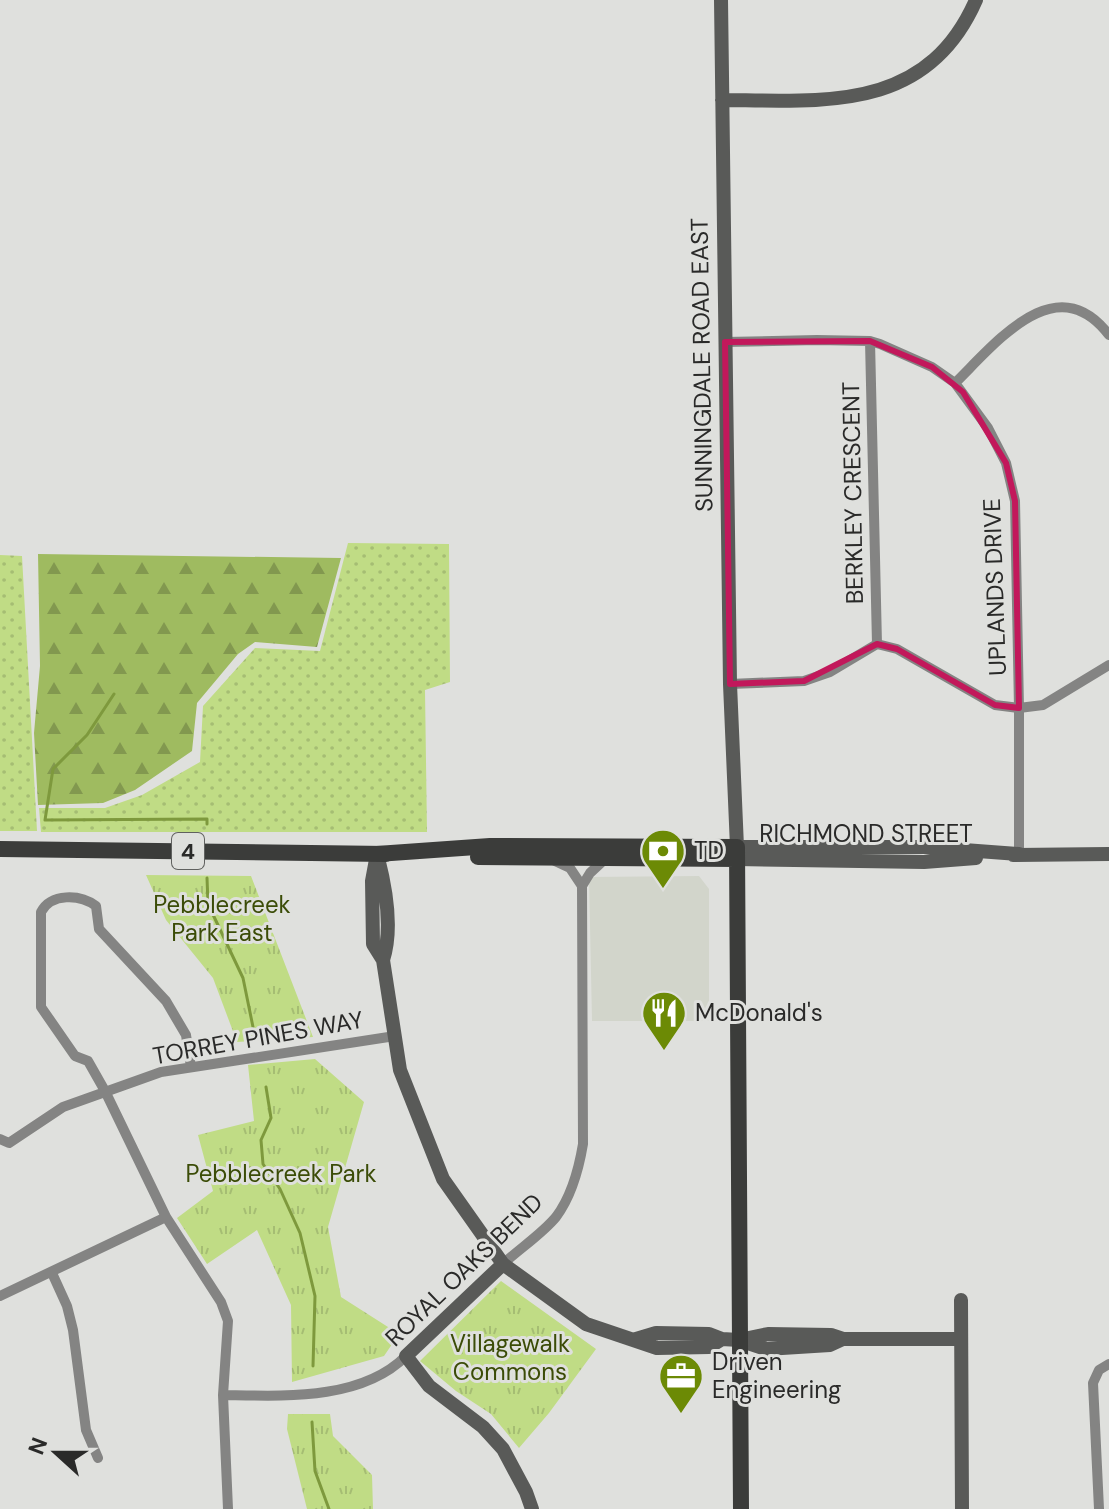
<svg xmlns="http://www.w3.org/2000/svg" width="1109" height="1509" viewBox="0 0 1109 1509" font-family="'DM Sans',sans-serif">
  <defs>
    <pattern id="grass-dots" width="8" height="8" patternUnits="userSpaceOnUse" patternTransform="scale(2)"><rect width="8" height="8" fill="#c0dc85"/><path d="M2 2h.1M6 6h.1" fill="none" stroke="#a5bd73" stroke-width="1.8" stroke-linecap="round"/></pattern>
    <pattern id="forest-firs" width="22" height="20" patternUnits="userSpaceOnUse" patternTransform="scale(2)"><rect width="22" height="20" fill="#9fbb60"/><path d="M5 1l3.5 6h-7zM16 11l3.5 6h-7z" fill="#82984f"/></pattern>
    <pattern id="park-tufts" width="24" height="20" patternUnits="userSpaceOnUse" patternTransform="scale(2)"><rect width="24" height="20" fill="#c0dc85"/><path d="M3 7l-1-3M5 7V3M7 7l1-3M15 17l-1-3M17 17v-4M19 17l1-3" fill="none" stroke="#a5bd73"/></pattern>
  </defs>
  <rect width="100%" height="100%" fill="#dfe0dd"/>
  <path fill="#d2d5cb" d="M699 876 709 889V1021H592L589 877Z"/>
  <path fill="url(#grass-dots)" d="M348 543 449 544 450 682 425 690 427 832H41L39 808H105L142 795 200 762 203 706 255 648 320 651Z
    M0 555 22 556 37 831H0Z"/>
  <path fill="url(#forest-firs)" d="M38 554 341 558 317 647 255 642 238 654 197 703 192 751 135 790 103 803 38 805 34 733 40 666Z"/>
  <path fill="url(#park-tufts)" d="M146 875 251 876 313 1037 237 1042 213 978 166 920Z
    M315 1059 364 1102 328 1227 341 1297 399 1334 384 1356 292 1382 291 1305 257 1230 207 1264 177 1218 213 1191 198 1135 254 1121 248 1065Z
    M501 1281 596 1349 549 1413 519 1448 491 1414 456 1391 420 1361Z
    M288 1414H330L333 1436 372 1475 373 1509H307L287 1429Z"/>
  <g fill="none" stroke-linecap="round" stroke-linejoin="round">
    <path stroke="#7e993d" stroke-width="3" d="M114 694 87 735 53 769 45 820 207 819V824
      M207 878 208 904 243 978 253 1027
      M266 1087 271 1118 261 1140 263 1164 280 1189 300 1233 315 1296 313 1366
      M312 1422 315 1471 329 1509"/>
    <path stroke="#848483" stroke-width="10" d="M870 341 877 644
      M725 342 817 340 870 341 880 344 932 367 955 383 988 428 1006 463 1015 501 1019 708V854
      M955 383C996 343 1056 266 1109 335
      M730 684 804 681 830 672 877 644 897 649 995 705 1019 708 1043 705 1109 665
      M582 886 590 873 605 859
      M191 1067 186 1035 166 1001 99 929 96 906C80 894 51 893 41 912V1007L75 1056 88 1061 105 1091 166 1217 221 1302 228 1321 223 1395 228 1509
      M0 1139 9 1143 63 1107 161 1072 395 1036
      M503 1264C519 1249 542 1234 556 1217 571 1197 579 1168 583 1144L582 886 570 868 555 861
      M52 1273 67 1306 73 1330 86 1430 98 1458
      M0 1296 166 1217
      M223 1395C283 1396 361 1401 406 1356
      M1099 1509 1093 1383 1099 1370 1109 1364"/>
    <path stroke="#595a58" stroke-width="14" d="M721 0 730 684 737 847H924L1019 854
      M722 100C826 101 927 112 976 0
      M377 854 372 881 373 944 383 960 400 1070 443 1179 503 1264 586 1324 657 1348 709 1347 722 1339
      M1013 855 1109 854
      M378 858C386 889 393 929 383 960
      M737 859 924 862 976 858
      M503 1264 406 1356 429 1386 483 1427 503 1449 526 1492 532 1509
      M961 1300 962 1509
      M636 1339 656 1333 709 1334 722 1339 739 1340 768 1334 831 1335 843 1339H961
      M739 1340 766 1349 830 1345 843 1339"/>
    <path stroke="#3b3c3a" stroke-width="16" d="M0 849 386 854
      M377 854 490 846 737 847 741 1509
      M478 857 737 859"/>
  </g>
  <path fill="none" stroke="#c2185b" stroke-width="6" stroke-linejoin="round" d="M870 341 932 367 963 392 1006 463 1015 501 1019 708 995 705 897 649 877 644 804 681 730 684 725 342Z"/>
  <defs>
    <g id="bank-pin" transform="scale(2.3)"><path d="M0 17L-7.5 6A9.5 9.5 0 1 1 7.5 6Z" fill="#6c8a05" stroke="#dfe0dd"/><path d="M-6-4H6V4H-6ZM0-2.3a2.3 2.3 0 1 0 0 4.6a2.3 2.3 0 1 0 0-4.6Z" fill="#fff"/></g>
    <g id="restaurant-pin" transform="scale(2.3)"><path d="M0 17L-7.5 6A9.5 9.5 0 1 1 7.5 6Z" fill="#6c8a05" stroke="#dfe0dd"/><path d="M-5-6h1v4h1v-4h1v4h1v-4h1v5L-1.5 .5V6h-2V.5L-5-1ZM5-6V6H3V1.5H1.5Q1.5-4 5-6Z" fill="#fff"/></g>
    <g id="office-pin" transform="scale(2.3)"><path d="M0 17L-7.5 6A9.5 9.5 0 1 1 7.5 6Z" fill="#6c8a05" stroke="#dfe0dd"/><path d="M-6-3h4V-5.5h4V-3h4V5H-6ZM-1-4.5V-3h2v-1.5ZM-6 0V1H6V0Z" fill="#fff"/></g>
  </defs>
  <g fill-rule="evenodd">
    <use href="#bank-pin" x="663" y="851"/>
    <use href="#restaurant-pin" x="664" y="1013"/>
    <use href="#office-pin" x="681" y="1376"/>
  </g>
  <g text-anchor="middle" stroke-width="6" stroke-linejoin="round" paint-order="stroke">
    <rect fill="#dfe0dd" stroke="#60615f" stroke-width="2" x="172" y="833" width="32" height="36" rx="6"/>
    <g font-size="22" font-weight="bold" fill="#2a2a29">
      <text x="188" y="859">4</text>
    </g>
    <g font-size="24" fill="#2a2a29" stroke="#dfe0dd">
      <text transform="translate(702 365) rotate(-91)" y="8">SUNNINGDALE ROAD EAST</text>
      <text transform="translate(853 493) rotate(-91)" y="8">BERKLEY CRESCENT</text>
      <text transform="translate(995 587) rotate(-92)" y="8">UPLANDS DRIVE</text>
      <text x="866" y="842">RICHMOND STREET</text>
      <text transform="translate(258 1038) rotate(-10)" y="8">TORREY PINES WAY</text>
      <text transform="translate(464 1270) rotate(-44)" y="8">ROYAL OAKS BEND</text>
    </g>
    <g font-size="24" fill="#2a2a29" stroke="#dfe0dd" text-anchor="start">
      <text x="694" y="859">TD</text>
      <text x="695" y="1021">McDonald's</text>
      <text x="712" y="1370">Driven<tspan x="712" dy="28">Engineering</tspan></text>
    </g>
    <g font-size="24" fill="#3b4c07" stroke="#dfe0dd">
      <text x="222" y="913">Pebblecreek<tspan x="222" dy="28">Park East</tspan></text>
      <text x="281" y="1182">Pebblecreek Park</text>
      <text x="510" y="1352">Villagewalk<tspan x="510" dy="28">Commons</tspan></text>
    </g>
  </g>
  <g transform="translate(56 1453) rotate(291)" stroke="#dfe0dd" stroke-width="6" paint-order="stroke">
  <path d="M0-6L14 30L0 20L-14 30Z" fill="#2a2a29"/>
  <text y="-12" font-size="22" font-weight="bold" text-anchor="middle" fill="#2a2a29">N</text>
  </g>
</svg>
